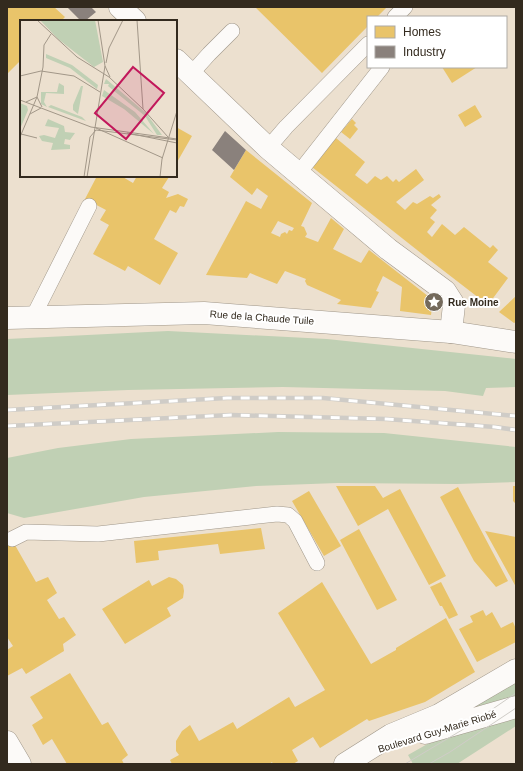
<svg xmlns="http://www.w3.org/2000/svg" width="523" height="771" viewBox="0 0 523 771" font-family="Arial,sans-serif">
  <rect width="100%" height="100%" fill="#ece0cf"/>
  <path fill="#c0d0b4" d="M168 331 327 339 507 358 516 359V387L486 388 483 396 445 391 283 387 128 390 7 395V339Z
    M278 432 384 433 516 447V482L457 484 338 483 256 486 144 497 24 518 7 513V458L58 448 131 439Z
    M516 677V697L465 712Z
    M516 714V726L457 764H413L408 755 445 734Z"/>
  <path fill="#e9c46a" fill-rule="evenodd" d="M7 7H54L65 17 61 21H21V60L7 74Z
    M255 7H387L377 17H368V26L322 73Z
    M442 67H477L452 83Z
    M475 105 482 117 465 127 458 115Z
    M352 119 356 123 354 125 358 129 350 139 341 132Z
    M176 127 192 136 176 164Z
    M336 138 365 162 355 175 367 184 375 176 381 180 387 176 393 182 396 179 399 182 416 169 424 180 396 202 405 210 413 202 417 204 430 196 433 198 439 194 441 197 431 205 437 210 430 218 435 222 427 232 432 237 442 224 455 235 464 227 490 248 493 245 498 250 488 262 508 278 488 305 431 261 312 167Z
    M246 150 312 203 301 226 304 227 307 234 305 237 318 242 331 218 344 229 333 249 361 263 369 250 433 300 431 315 400 311 402 287 383 276 376 291 379 292 371 308 337 304 341 300 307 285 305 281 306 279 285 271 277 284 250 273 247 278 206 275 246 201 261 209 268 196 257 188 252 195 230 177ZM278 221 294 228 292 231 289 230 287 234 285 232 281 234 280 237 271 233Z
    M97 176H121L133 183 137 176H167L169 177 162 188 169 192 166 198 178 194 188 199 184 207 180 206 176 213 170 210 154 239 178 253 160 285 128 266 125 271 93 254 109 225 100 220 106 210 85 199Z
    M516 296V322L514 323 499 312Z
    M336 486H375L383 498 400 489 446 576 429 585 388 509 358 526Z
    M513 486H516V504L513 501Z
    M458 487 508 581 496 587 474 561 440 497Z
    M309 491 341 546 324 556 292 501Z
    M261 528 265 549 220 554 218 544 158 551 159 560 136 563 134 541Z
    M359 529 397 600 377 610 340 540Z
    M7 531 36 582 48 577 57 593 47 600 59 619 64 617 76 635 63 644 64 651 26 674 22 668 7 676V650L13 646 7 637Z
    M485 531 516 537V587Z
    M169 577 176 579 183 585 184 591 183 598 167 608 171 616 125 644 102 609 149 580 152 586Z
    M322 582 371 664 396 650V648L446 618 475 672 425 702 369 721 367 719 320 748 313 737 292 750 298 761 293 764H273L272 762 269 764H172L170 760 179 755 176 751V741L182 731 190 725 199 741 233 722 237 729 289 697 295 707 325 690 278 613Z
    M441 582 458 615 449 619 442 606H440L430 587Z
    M483 610 486 616 492 612 501 628 513 622 516 629V642L477 662 459 629 473 622 470 616Z
    M70 673 102 725 108 722 128 755 122 760 124 764H67L52 739 43 745 32 725 43 718 30 697Z"/>
  <path fill="#8a817c" d="M67 7H91L96 12 85 21H81Z
    M225 131 246 150 234 170 212 150Z"/>
  <g fill="none" stroke-linecap="round" stroke-linejoin="round">
    <g stroke="#9f9689" stroke-width="16">
      <path id="lane" d="M395 17 405 7
        M191 74 209 54 232 31
        M268 148 286 127 368 44
        M298 174 382 67
        M33 317 89 206
        M12 539 26 532 98 534 277 514 288 515 295 521 317 563"/>
    </g>
    <g stroke="#9f9689" stroke-width="23">
      <path id="street" d="M120 7 135 21
        M176 60 268 148 388 249 445 291 454 305 451 332"/>
    </g>
    <g stroke="#9f9689" stroke-width="23">
      <path id="secondary" d="M7 318 204 313 451 332 516 342
        M425 733 516 707
        M7 742 20 764
        M345 764 391 735 439 715 516 670"/>
    </g>
    <use href="#lane" stroke="#fcfaf8" stroke-width="15"/>
    <use href="#street" stroke="#fcfaf8" stroke-width="22"/>
    <use href="#secondary" stroke="#fcfaf8" stroke-width="22"/>
    <path stroke="#cfccc7" stroke-width="1" d="M405 764 462 730 516 693
      M429 764 450 752 516 708"/>
    <g stroke="#cfccc7" stroke-width="4.5">
      <path id="rail" d="M7 410 227 398H323L516 416
        M7 426 231 415 386 419 495 427 516 430"/>
    </g>
    <use href="#rail" stroke="#fff" stroke-width="3" stroke-dasharray="9" stroke-linecap="butt"/>
  </g>
  <defs>
    <g id="sight-disc" transform="scale(1)"><circle r="9.5" fill="#746a5c" stroke="#fff"/><path d="M0-6L1.8-2.2L6-1.7L2.9 1.2L3.7 5.4L0 3.3L-3.7 5.4L-2.9 1.2L-6-1.7L-1.8-2.2Z" fill="#fff"/></g>
  </defs>
  <g fill-rule="evenodd">
    <use href="#sight-disc" x="434" y="302"/>
  </g>
  <g text-anchor="middle" stroke-width="4" stroke-linejoin="round" paint-order="stroke">
    <g font-size="10" font-weight="bold" fill="#332a1e" stroke="#fff" text-anchor="start">
      <text x="448" y="306">Rue Moine</text>
    </g>
    <g font-size="10" fill="#332a1e" stroke="#fff">
      <text transform="translate(262 317) rotate(4)" y="4">Rue de la Chaude Tuile</text>
      <text transform="translate(437 731) rotate(-17)" y="4">Boulevard Guy-Marie Riobé</text>
    </g>
  </g>
  <g transform="translate(20 20)">
    <rect width="157" height="157" fill="#ece0cf"/>
    <path d="M20 0H75L83 42 74 47 38 19ZM26 34 52 45 78 65 77 69 50 48 26 38ZM86 59 126 93 142 115H137L125 96 88 66 89 64H84ZM39 63 44 66V74L26 73 24 82 27 87 21 84V72H37ZM61 66H63L58 94 53 90V85ZM84 70 115 92 134 114 104 89 82 76ZM0 83 7 86 8 90 0 109ZM31 85 62 97 66 101 28 87ZM28 99 44 106 45 112 55 113 50 120 45 119 44 124 50 125V129L31 130 33 123 22 121 19 116 24 115 35 118 39 108 25 106Z" fill="#c0d0b4"/>
    <path fill="none" stroke="#a29788" stroke-width="1" d="M17 0 57 37 89 57 123 89 148 117M117 0 123 89M86 43 89 28 103 0M85 46 90 57M0 56 21 51 54 56 80 72M0 80 71 107 157 119M6 82 17 77 22 87M10 94 21 88M76 108 143 138M107 113 157 123M1 114 17 118M0 117 17 77 23 47 24 25 31 14M64 157 70 117 76 110 157 120M67 157 85 46 78 0M140 157 142 139 157 91"/>
    <path fill="#c2185b" fill-opacity="0.15" stroke="#c2185b" stroke-width="2" d="M113 47 144 73 106 119 75 93Z"/>
    <rect width="157" height="157" fill="none" stroke="#332a1e" stroke-width="2"/>
  </g>
  <rect width="523" height="771" fill="none" stroke="#332a1e" stroke-width="16"/>
  <rect x="367" y="16" width="140" height="52" fill="#ffffff" stroke="#adaaa5"/>
  <rect x="375" y="26" width="20" height="12" fill="#e9c46a" stroke="#adaaa5"/>
  <text x="403" y="36" font-size="12" fill="#332a1e">Homes</text>
  <rect x="375" y="46" width="20" height="12" fill="#8a817c" stroke="#adaaa5"/>
  <text x="403" y="56" font-size="12" fill="#332a1e">Industry</text>
</svg>
